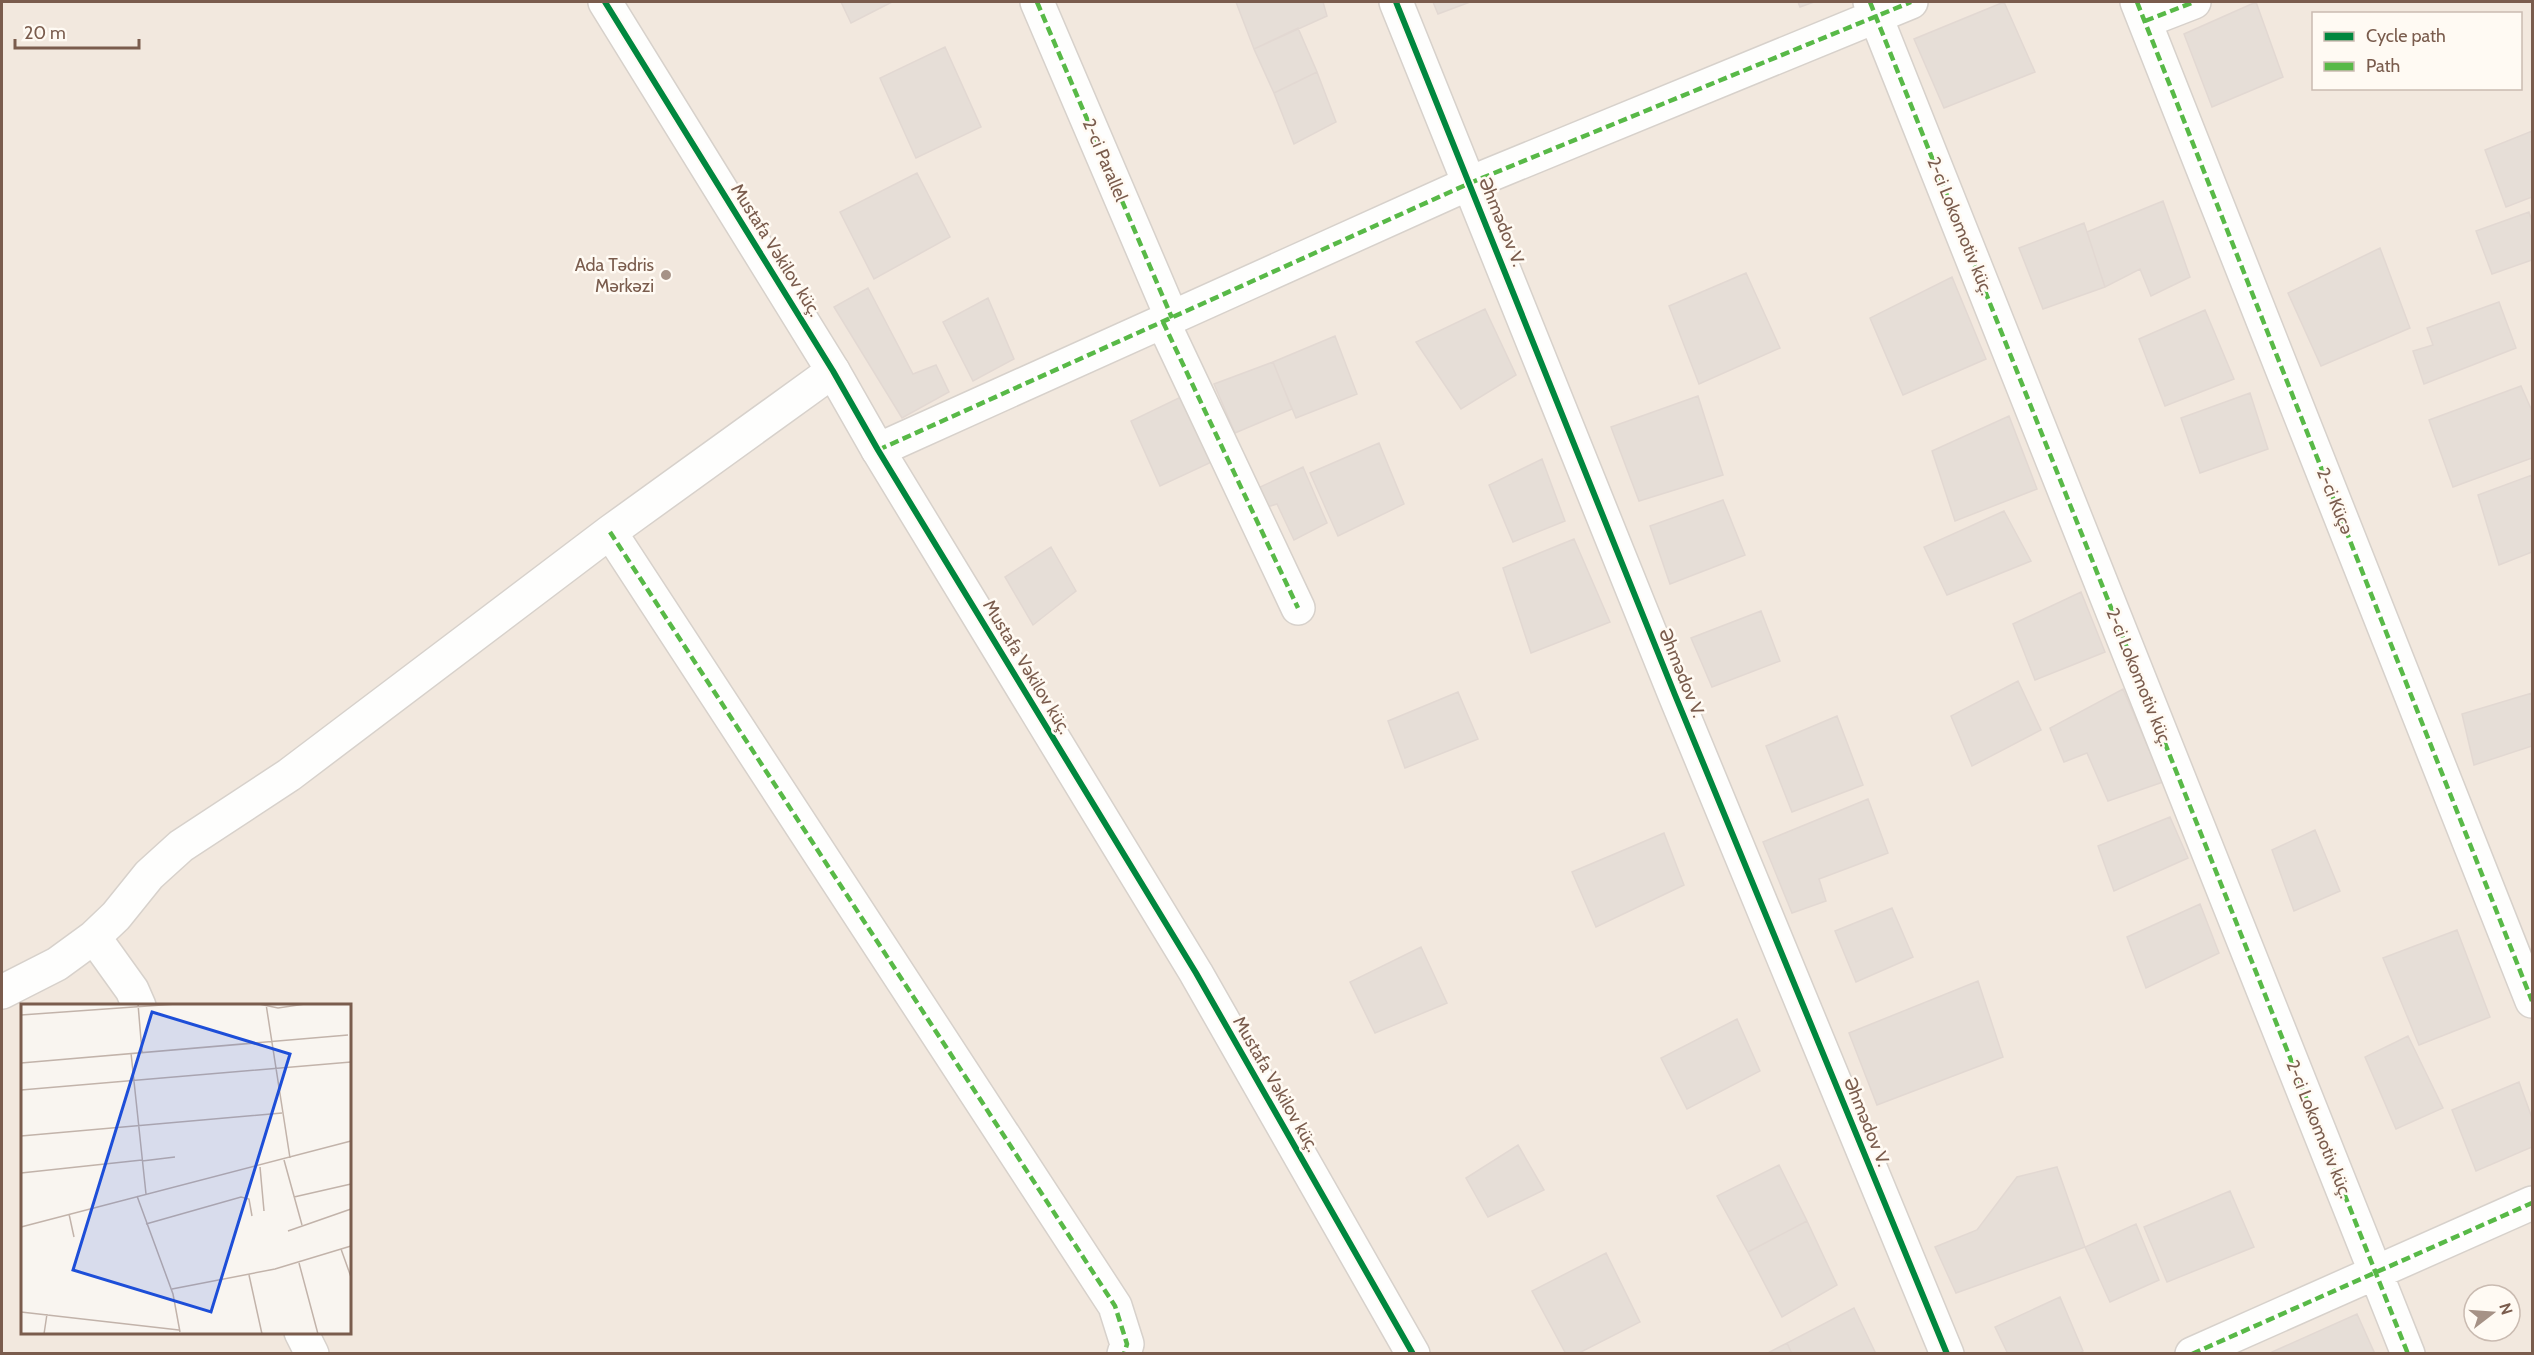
<svg xmlns="http://www.w3.org/2000/svg" width="2534" height="1355" viewBox="0 0 2534 1355" font-family="Cabin,sans-serif">
  <rect width="100%" height="100%" fill="#f9f5f0"/>
  <path fill="#f2e8de" fill-rule="evenodd" d="M2 2H2532V1353L2 1354ZM2314 14H2520V88H2314ZM22 1006H350V1332H22ZM2474 1295H2510V1331H2474Z"/>
  <path fill="#e6ded7" stroke="#e2d8d2" stroke-width="1.5" d="M841 2H892L851 23Z
    M1236 2H1323L1327 16 1254 49Z
    M1433 2H1470L1438 14Z
    M1798 2H1814L1800 7Z
    M2004 2 2035 72 1944 108 1914 39Z
    M2256 2 2283 77 2212 107 2184 34Z
    M1298 28 1317 72 1274 93 1254 49Z
    M945 47 981 127 916 158 880 78Z
    M1317 72 1336 122 1294 144 1274 93Z
    M2532 131V197L2506 207 2485 150Z
    M917 173 950 237 874 279 840 212Z
    M2163 201 2190 277 2151 296 2140 269 2105 287 2087 232Z
    M2529 212 2532 221V260L2492 274 2476 231Z
    M2084 223 2105 287 2043 309 2019 248Z
    M2380 248 2410 328 2321 366 2288 293Z
    M1746 273 1780 348 1699 384 1669 306Z
    M1952 277 1986 359 1903 395 1870 318Z
    M868 288 913 374 936 365 949 392 902 418 834 307Z
    M988 298 1014 359 973 381 943 322Z
    M2499 302 2516 348 2424 384 2413 351 2433 345 2427 328Z
    M1485 309 1516 375 1461 409 1416 342Z
    M2205 310 2234 379 2165 406 2139 339Z
    M1335 336 1357 394 1296 418 1273 362Z
    M1273 362 1292 409 1235 433 1214 384Z
    M2521 386 2532 411V458L2453 487 2429 420Z
    M2250 393 2268 449 2200 473 2181 418Z
    M1185 395 1216 460 1160 486 1131 421Z
    M1698 396 1723 475 1639 501 1611 427Z
    M2009 416 2037 489 1955 521 1932 451Z
    M1379 443 1404 504 1338 536 1310 473Z
    M1542 459 1565 521 1513 542 1489 485Z
    M1303 467 1327 523 1294 540 1277 504 1267 507 1258 488Z
    M2532 475V552L2499 565 2478 495Z
    M1723 500 1745 555 1670 584 1650 526Z
    M2004 511 2031 561 1947 595 1924 547Z
    M1574 539 1610 622 1531 653 1503 568Z
    M1051 547 1076 591 1033 625 1005 577Z
    M2081 592 2105 652 2035 680 2013 624Z
    M1761 611 1780 661 1712 687 1691 638Z
    M2018 681 2041 730 1972 766 1951 716Z
    M2123 689 2163 782 2108 801 2087 753 2064 762 2050 728Z
    M1458 692 1478 739 1405 768 1388 721Z
    M2532 693V746L2474 765 2462 714Z
    M1837 716 1863 785 1792 812 1766 746Z
    M1868 799 1888 853 1819 879 1826 901 1792 913 1763 842Z
    M2170 817 2188 858 2114 891 2098 846Z
    M2315 830 2340 891 2294 911 2272 850Z
    M1664 833 1684 885 1596 927 1572 872Z
    M2200 904 2219 953 2146 988 2127 937Z
    M1892 908 1913 957 1856 982 1835 931Z
    M2457 930 2490 1017 2419 1045 2383 958Z
    M1421 947 1447 1003 1375 1033 1350 982Z
    M1978 981 2003 1057 1877 1105 1849 1033Z
    M1737 1019 1760 1071 1687 1109 1661 1058Z
    M2408 1036 2443 1108 2396 1129 2365 1057Z
    M2519 1082 2532 1118V1147L2476 1171 2452 1110Z
    M1518 1145 1544 1190 1488 1217 1466 1178Z
    M1779 1165 1807 1221 1748 1252 1717 1196Z
    M2057 1167 2085 1247 1956 1293 1935 1247 1977 1230 2017 1177Z
    M2230 1191 2254 1247 2167 1282 2144 1227Z
    M1807 1221 1837 1285 1782 1317 1748 1252Z
    M2136 1224 2159 1280 2110 1302 2085 1247Z
    M1606 1253 1640 1322 1577 1354H1566L1532 1291Z
    M2060 1297 2083 1351 2078 1354H2008L1995 1327Z
    M1854 1308 1876 1354H1792L1787 1343Z
    M2357 1314 2375 1354H2272V1352Z
    M1787 1343 1792 1354H1766Z"/>
  <g fill="none" stroke-linecap="round" stroke-linejoin="round">
    <g stroke="#d7d1cb" stroke-width="36">
      <path id="minor" d="M1037 2 1172 318
        M1396 2 1675 695 1947 1354
        M1870 2 2408 1354
        M2137 2 2532 1001
        M2145 21 2194 2
        M1163 322 1298 608
        M878 450 1470 183 1911 2
        M610 532 1115 1306 1127 1344 1124 1354
        M94 937 132 990 139 1006
        M2 992 57 964 94 937 116 916 149 875 181 846 289 775 610 532 833 371
        M301 1332 312 1354
        M2192 1354 2532 1203"/>
    </g>
    <g stroke="#d7d1cb" stroke-width="36">
      <path id="tertiary" d="M605 2 833 371 878 450 1196 973 1413 1354"/>
    </g>
    <use href="#minor" stroke="#fefefd" stroke-width="33"/>
    <use href="#tertiary" stroke="#fefefd" stroke-width="33"/>
    <path stroke="#58b947" stroke-width="4.5" stroke-dasharray="9 4.5" stroke-linecap="butt" d="M1037 2 1172 318
      M1870 2 2408 1354
      M2137 2 2532 1001
      M2145 21 2194 2
      M1163 322 1298 608
      M878 450 1470 183 1911 2
      M610 532 1115 1306 1127 1344 1124 1354
      M2192 1354 2532 1203"/>
    <g stroke="#fffaf3" stroke-width="10">
      <path id="cycleway" d="M605 2 833 371 878 450 1196 973 1413 1354
        M1396 2 1675 695 1947 1354"/>
    </g>
    <use href="#cycleway" stroke="#00873e" stroke-width="6"/>
  </g>
  <circle fill="#a69286" stroke="#fffaf3" stroke-width="2" cx="666" cy="275" r="6"/>
  <g text-anchor="middle" stroke-width="5" stroke-linejoin="round" paint-order="stroke">
    <g font-size="18" fill="#7a5c4d" stroke="#fffaf3">
      <text transform="translate(1105 160) rotate(67)" y="6">2-ci Parallel</text>
      <text transform="translate(1502 222) rotate(68)" y="6">Əhmədov V.</text>
      <text transform="translate(1960 226) rotate(68)" y="6">2-ci Lokomotiv küç.</text>
      <text transform="translate(776 250) rotate(58)" y="6">Mustafa Vəkilov küç.</text>
      <text transform="translate(2335 501) rotate(68)" y="6">2-ci Küçə</text>
      <text transform="translate(1027 667) rotate(59)" y="6">Mustafa Vəkilov küç.</text>
      <text transform="translate(1682 673) rotate(68)" y="6">Əhmədov V.</text>
      <text transform="translate(2139 677) rotate(68)" y="6">2-ci Lokomotiv küç.</text>
      <text transform="translate(1276 1084) rotate(60)" y="6">Mustafa Vəkilov küç.</text>
      <text transform="translate(1867 1122) rotate(68)" y="6">Əhmədov V.</text>
      <text transform="translate(2319 1129) rotate(68)" y="6">2-ci Lokomotiv küç.</text>
    </g>
    <g font-size="18" fill="#7a5c4d" stroke="#fffaf3" text-anchor="end">
      <text x="654" y="271">Ada Tədris<tspan x="654" dy="21">Mərkəzi</tspan></text>
    </g>
  </g>
  <g transform="translate(21 1004)">
    <rect width="330" height="330" fill="#f9f5f0"/>
    <path fill="none" stroke="#c2b3aa" stroke-width="1.5" d="M117 0 121 48M238 0 257 4 284 0M245 0 269 154M0 11 155 0M110 49 125 190M0 59 327 31M0 86 330 58M0 132 261 109M263 156 281 221M121 157 154 153M239 163 243 207M0 169 121 156M116 192 152 290 159 328M273 193 330 180M48 210 53 233M125 220 220 193 228 195 231 212M0 223 330 137M267 227 330 205M320 245 330 273M278 259 297 330M228 271 241 330M151 285 254 265 330 242M0 308 158 326M23 330 26 310"/>
    <path fill="#1d4ed8" fill-opacity="0.15" stroke="#1d4ed8" stroke-width="3" d="M131 8 269 50 190 308 52 266Z"/>
    <rect width="330" height="330" fill="none" stroke="#7a5c4d" stroke-width="3"/>
  </g>
  <rect width="2534" height="1355" fill="none" stroke="#7a5c4d" stroke-width="6"/>
  <rect x="2312" y="12" width="210" height="78" fill="#fffaf3" stroke="#cabbb1" stroke-width="1.5"/>
  <rect x="2324" y="32" width="30" height="9" fill="#00873e" stroke="#cabbb1" stroke-width="1.5"/>
  <text x="2366" y="42" font-size="18" fill="#7a5c4d">Cycle path</text>
  <rect x="2324" y="62" width="30" height="9" fill="#58b947" stroke="#cabbb1" stroke-width="1.5"/>
  <text x="2366" y="72" font-size="18" fill="#7a5c4d">Path</text>
  <g transform="translate(2492 1313) rotate(73)"><circle r="28" fill="#fffaf3" stroke="#cabbb1" stroke-width="1.5"/>
  <path d="M0-4.5L10 22L0 15L-10 22Z" fill="#a69286"/>
  <text y="-9" font-size="16" font-weight="bold" text-anchor="middle" fill="#7a5c4d">N</text>
  </g>
  <path d="M15 39v9h124v-9" fill="none" stroke="#7a5c4d" stroke-width="3"/>
  <text x="24" y="39" font-size="18" fill="#7a5c4d" stroke="#fffaf3" stroke-width="4.5" paint-order="stroke">20 m</text>
</svg>
